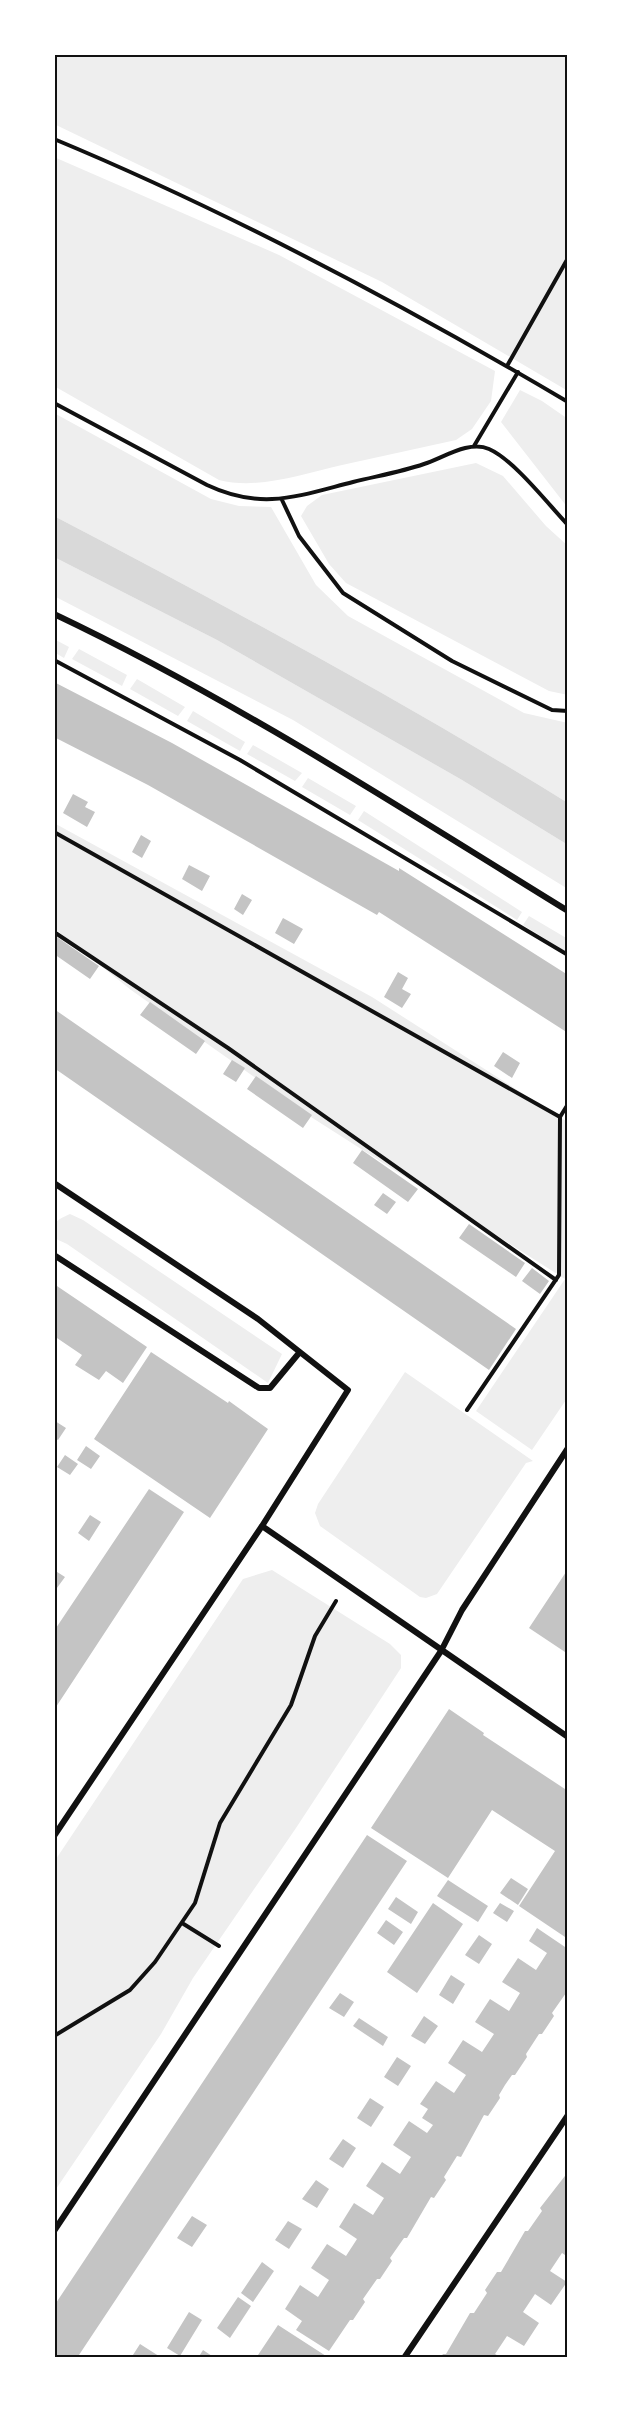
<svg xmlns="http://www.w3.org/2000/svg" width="622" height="2412" viewBox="0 0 622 2412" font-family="'Asap Condensed',sans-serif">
  <rect width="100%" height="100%" fill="#fff"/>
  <path fill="#eee" d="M54 54H568V391L382 282 54 124Z
    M54 157 279 255 495 371 491 401 472 429 456 440C418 448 380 457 342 465 303 474 258 490 219 480L54 386Z
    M520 390 542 401 568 419V508L501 422Z
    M54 413 211 499 239 506 271 507 316 585 348 616 524 713 568 723V803C401 700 228 607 54 516Z
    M476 463 503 476 546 526 568 546V695L549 691 346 583 329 564 301 516 307 506 322 495Z
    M54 557 217 640 462 780 568 845V889L293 720 54 596Z
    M54 639 69 647 64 658 54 652Z
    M79 649 127 675 122 686 72 659Z
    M137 679 185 707 178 716 130 689Z
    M193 711 245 742 240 751 187 721Z
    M253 745 302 773 295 781 247 754Z
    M308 778 356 806 350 815 302 787Z
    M364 811 522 912 517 920 358 820Z
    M54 823 372 997 566 1121 568 1119V1397L532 1450 476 1411 565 1279 311 1117 131 990 54 928Z
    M529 916 568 939V953L523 925Z
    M70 1214 83 1220 282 1354 268 1383 67 1244 54 1238C54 1222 54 1221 70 1214Z
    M405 1372 533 1461 526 1463 437 1594 426 1598 420 1597 320 1526 315 1513 318 1504Z
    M272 1570 390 1644 401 1655V1668L296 1828 193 1978 161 2034 54 2192V1862L243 1579Z"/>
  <path fill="#d9d9d9" d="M54 516C228 607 401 700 568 803V845L462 780 217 640 54 557Z"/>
  <path fill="#c4c4c4" d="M54 682 172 743 399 871V868L568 975V1033L379 912 377 915 148 785 54 737Z
    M73 794 88 802 85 807 95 812 87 827 63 813Z
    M141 835 151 841 142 858 132 852Z
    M189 865 210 876 202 891 182 879Z
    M242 894 252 900 243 915 234 909Z
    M283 918 303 929 294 944 275 933Z
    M54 935 99 966 90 979 54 954Z
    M398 972 408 978 402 989 411 994 402 1008 384 997Z
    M150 1002 205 1041 196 1054 140 1015Z
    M54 1009 516 1329 489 1370 54 1068Z
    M503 1052 520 1063 512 1078 494 1066Z
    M232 1060 245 1068 236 1082 223 1074Z
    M256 1076 312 1115 303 1128 247 1089Z
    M362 1150 418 1189 408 1202 353 1163Z
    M383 1193 396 1202 387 1214 374 1205Z
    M469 1224 525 1263 516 1277 459 1238Z
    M532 1268 549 1281 540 1294 522 1281Z
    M54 1284 147 1347 123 1383 106 1371 99 1380 75 1365 82 1355 54 1336Z
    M151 1352 228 1403 229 1401 268 1429 210 1518 94 1439Z
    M54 1414 57 1416 55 1421 66 1428 58 1440 54 1438Z
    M86 1446 100 1456 91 1469 77 1460Z
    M65 1455 78 1464 70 1475 57 1467Z
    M149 1489 184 1512 54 1710V1631Z
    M90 1515 101 1522 89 1541 78 1533Z
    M568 1569V1654L529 1628Z
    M54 1570 65 1577 54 1592Z
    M449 1709 484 1733 483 1735 568 1791V1939L519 1906 555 1851 492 1810 448 1878 371 1828Z
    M367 1835 407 1861 77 2358H54V2306Z
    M511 1878 528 1889 518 1905 500 1893Z
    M448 1880 488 1906 478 1922 437 1896Z
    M396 1897 418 1912 411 1924 388 1909Z
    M433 1903 463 1924 417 1993 387 1972Z
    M500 1903 514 1911 507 1922 493 1913Z
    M386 1920 403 1932 394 1945 377 1933Z
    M537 1928 568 1949V1993H566L552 2013 554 2016 542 2034H539L526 2054 527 2057 515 2075H512L505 2085 499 2095 500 2098 488 2116 484 2115 461 2157 457 2156 444 2177 446 2180 434 2198 431 2197 407 2238H404L390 2258 392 2261 380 2279H377L363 2299 365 2302 353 2320H350L329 2351 296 2330 302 2321 285 2309 300 2285 318 2297 329 2280 311 2268 327 2244 346 2256 357 2239 339 2227 354 2203 373 2215 384 2198 366 2186 382 2162 400 2174 411 2157 393 2145 409 2121 427 2133 433 2125 422 2118 428 2109 420 2104 436 2081 454 2093 466 2075 448 2063 463 2040 482 2052 494 2034 475 2022 490 1999 509 2011 520 1993 502 1982 518 1958 536 1970 547 1953 529 1941Z
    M479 1935 492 1944 479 1964 465 1955Z
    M451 1975 465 1984 453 2004 439 1995Z
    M340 1993 354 2002 344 2017 329 2008Z
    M424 2016 438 2026 425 2044 411 2036Z
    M359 2018 388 2037 383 2046 353 2026Z
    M397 2057 411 2066 398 2086 384 2077Z
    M370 2098 384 2107 371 2127 357 2118Z
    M343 2139 356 2148 343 2168 329 2159Z
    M568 2172V2257L562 2253 550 2271 567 2282 551 2305 535 2294 523 2312 539 2323 524 2346 507 2336 495 2354 502 2358H440L443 2354H446L470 2313H474L487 2293 485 2290 497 2272H501L525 2231H528L542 2211 540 2208Z
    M316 2180 329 2189 317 2208 302 2199Z
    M192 2216 207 2225 192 2247 177 2238Z
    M288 2221 302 2229 289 2249 275 2240Z
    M262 2262 274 2271 253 2302 241 2293Z
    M238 2297 251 2306 230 2338 217 2328Z
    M189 2312 202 2320 180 2356 167 2348Z
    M278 2325 326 2356 325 2358H256Z
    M140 2344 162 2358H131Z
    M203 2350 215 2358H198Z"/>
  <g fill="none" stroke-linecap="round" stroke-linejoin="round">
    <path stroke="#111" stroke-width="4" d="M54 139C232 213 402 304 568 402
      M507 366 568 258
      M54 403 207 485C262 511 298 496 353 482 377 476 401 472 424 464 443 458 469 440 489 449 514 460 548 504 568 525
      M474 446 518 372
      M282 500 299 536 343 593 452 661 552 710 568 711
      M54 660 240 760 568 955
      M54 832 560 1117
      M54 932 228 1048 556 1280
      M467 1410 559 1275 560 1117 568 1104
      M182 1923 219 1946
      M54 2036 130 1990 155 1962 195 1903 220 1823 291 1705 315 1636 336 1601"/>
    <path stroke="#111" stroke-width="6" d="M54 614C233 699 399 807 568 911
      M54 1183 258 1319 348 1390 262 1526 54 1836
      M54 1255 259 1388H270L299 1353
      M262 1526 568 1737
      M54 2231 441 1651 462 1610 568 1448
      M404 2358 568 2115"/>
  </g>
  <rect width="622" height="2412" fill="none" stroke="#ffffff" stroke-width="111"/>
  <rect x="56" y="56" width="510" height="2300" fill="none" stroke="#111" stroke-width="2"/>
</svg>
